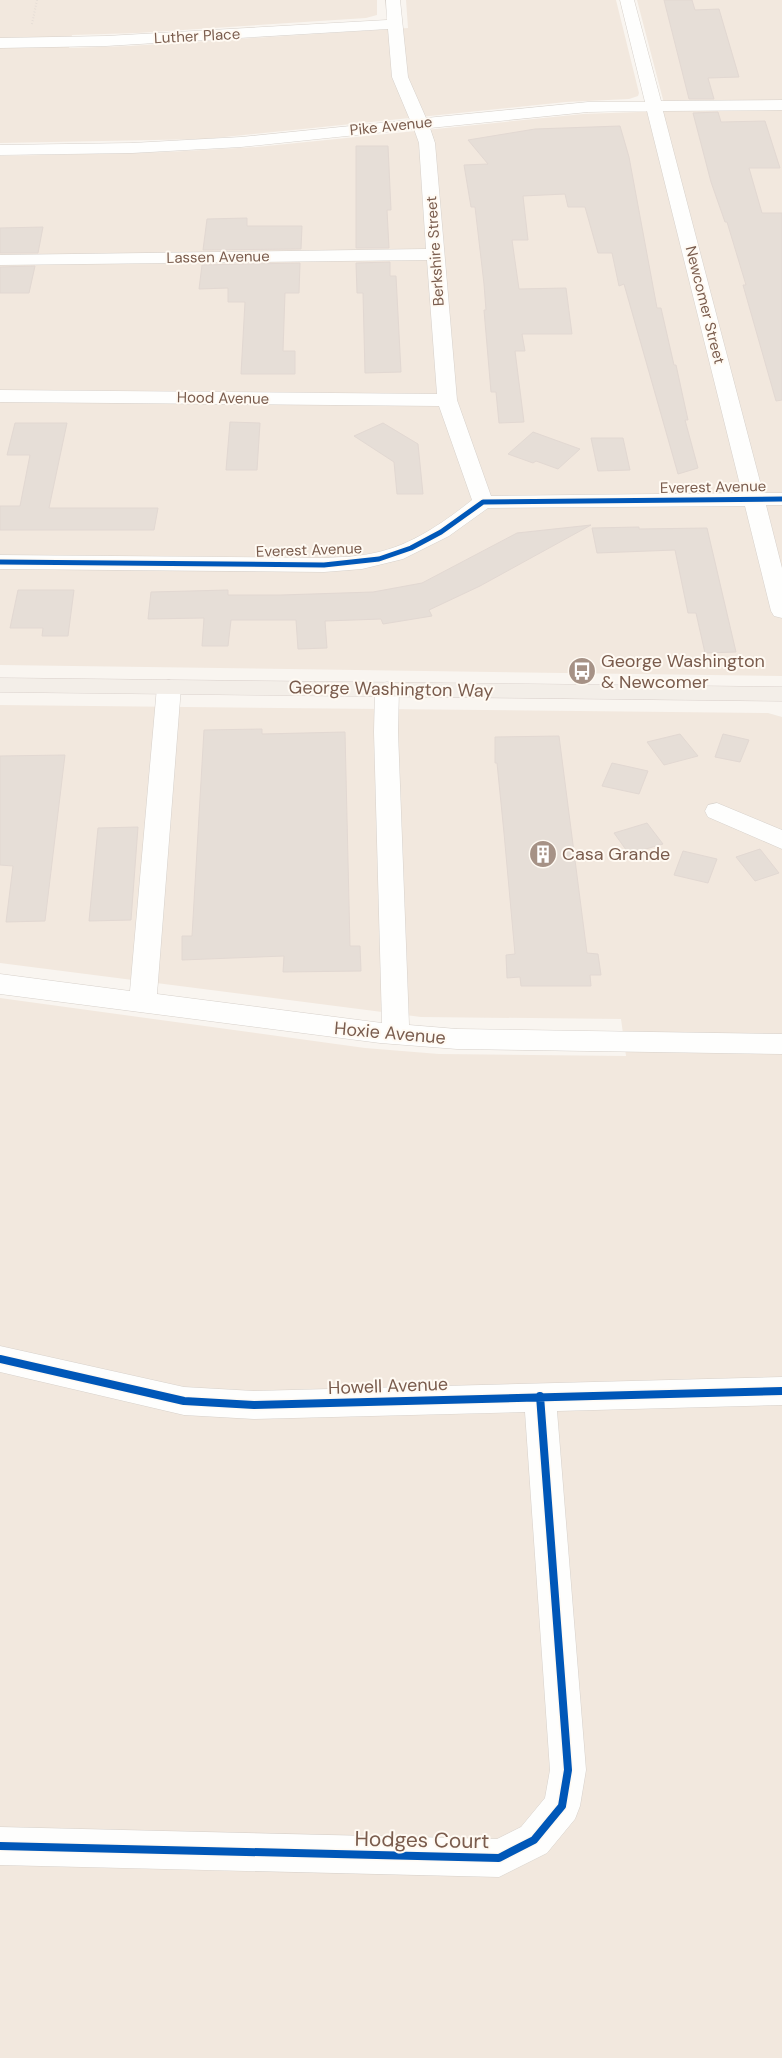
<svg xmlns="http://www.w3.org/2000/svg" width="782" height="2058" viewBox="0 0 782 2058" font-family="'DM Sans',sans-serif">
  <rect width="100%" height="100%" fill="#f9f5f0"/>
  <path fill="#f2e8de" d="M0 0H377V15L366 18 137 33 72 35 69 48 129 46 408 28 406 0H616L639 93 638 96 629 99 566 102 205 139 0 143Z
    M637 0H782V676L0 665V156L167 152 257 147 583 114 666 111Z
    M0 705 768 713 782 717V2058H0V998L365 1048 439 1054 626 1056 621 1019 421 1017 0 963Z"/>
  <path fill="#e6ded7" stroke="#e2d8d2" d="M664 0H692L695 10 719 9 739 77 708 78 714 99H689Z
    M718 112 721 122 765 121 780 168H749L762 213H782V400L776 401 743 285H746L727 222H725L711 182 693 113Z
    M620 126 629 157 657 308H661L674 365H676L688 420H685L698 468 678 474 624 284 619 286 612 253H598L585 207H568L565 194 523 196 528 240H512L519 289 566 288 572 334H522L525 351H515L524 422 499 423 496 392H491L484 310H486L484 284 475 207H471L464 165 488 164 468 140 535 129Z
    M356 146H388L391 210H387L389 248H356Z
    M247 218V226H302L301 249 203 250 207 219Z
    M43 227 38 253H0V228Z
    M390 262V276H396L401 372 365 373 363 293H357L356 263Z
    M300 263 299 293H285L283 351H295V374H241L245 302H228V288L199 289 202 265Z
    M35 266 29 293H0V267Z
    M230 422 260 423 257 470H226Z
    M15 423H67L49 508H158L154 530H0V506H20L30 455H7Z
    M383 423 418 444 423 494H397L394 462 354 436Z
    M533 432 580 449 558 469 536 461 533 463 508 454Z
    M591 438H623L630 470 598 471Z
    M591 525 480 586 429 610 432 616 383 624 381 619 325 621 327 648 298 649 296 620H231L228 646H202L204 618 148 619 151 592 228 590V595H281L373 592 422 583 517 533Z
    M639 527V529L707 528 736 652 705 653 696 613H688L675 550 597 553 592 528Z
    M18 590H74L68 636H42L43 628H10Z
    M262 729V734L345 732 350 946H360L361 971 283 972 284 956 182 960V936H192L204 730Z
    M680 734 698 756 664 765 647 742Z
    M723 734 749 740 740 762 715 757Z
    M559 736 587 953 598 954 601 975H590L591 986H521L520 977 507 978 506 955 515 954 504 833 497 763H495V737Z
    M65 755 45 921 6 922 13 866 0 865V756Z
    M612 763 648 771 639 794 602 786Z
    M647 823 663 844 629 854 614 833Z
    M138 827 131 920 89 921 98 828Z
    M760 849 779 873 755 881 736 857Z
    M683 851 717 859 708 883 674 875Z"/>
  <g fill="none" stroke-linecap="round" stroke-linejoin="round">
    <g stroke="#d7d1cb" stroke-width="1">
      <path id="minor" d="M386 0H400L408 77 426 118 588 102H645L620 0H634L661 101 782 100V110L663 111 763 493H782V505H766L782 568V618L774 616 771 611 745 506 488 508 449 536 403 559 362 569 324 572 0 569V555L324 558C341 557 357 557 374 553 410 546 443 523 472 500L439 406 0 402V390L437 394 427 260 0 265V255L426 249 419 143 414 129 241 147 132 153 0 155V145L132 143 241 137 410 120 392 77 388 29 106 46 0 48V38L106 36 387 20ZM647 111 742 493 491 496 457 400 435 143 430 128 588 112Z
        M169 680 177 682 181 687 157 994 382 1023 374 732 375 689 379 684 387 682 395 684 399 689 398 732 409 1025 457 1029 782 1034V1054L457 1049 380 1043 0 994V974L130 991 157 687 161 682Z
        M717 803 782 830V849L708 817 705 811 708 805Z
        M0 1346 184 1387 254 1391 782 1377V1405L557 1411 586 1770 580 1806 575 1819 547 1853 499 1877 0 1865V1827L497 1839 521 1827 545 1798 550 1770 525 1412 254 1419 184 1415 0 1372Z"/>
    </g>
    <g stroke="#dad1cc" stroke-width="1">
      <path id="major" d="M0 678 782 687V701L0 692Z"/>
    </g>
    <path stroke="#dcd5d0" stroke-width="2" stroke-dasharray="0.5 2.5" stroke-linecap="butt" d="M32 24 37 0"/>
    <use href="#minor" fill="#fefefd" fill-rule="evenodd"/>
    <use href="#major" fill="#f3eee8" fill-rule="evenodd"/>
    <g stroke="#fffaf3" stroke-width="8">
      <path id="cycleway-far1" d="M0 562 324 565 379 559 411 548 441 532 483 502 782 499"/>
    </g>
    <g stroke="#fffaf3" stroke-width="11">
      <path id="cycleway" d="M0 1359 184 1401 254 1405 782 1391
        M0 1846 499 1858 534 1840 562 1806 568 1770 540 1396"/>
    </g>
    <use href="#cycleway-far1" stroke="#0057b8" stroke-width="5"/>
    <use href="#cycleway" stroke="#0057b8" stroke-width="8"/>
  </g>
  <defs>
    <g id="bus-disc" transform="scale(1.4375)"><circle r="9.5" fill="#a69286" stroke="#fffaf3"/><path d="M-5-6H5V4H4V6H2V4H-2V6H-4V4H-5ZM-3.5-4V0h7V-4ZM-3.5 1.2v1.5H-2V1.2ZM2 1.2v1.5H3.5V1.2Z" fill="#fff"/></g>
    <g id="building-disc" transform="scale(1.4375)"><circle r="9.5" fill="#a69286" stroke="#fffaf3"/><path d="M-4-6H4V6H1V3H-1V6H-4ZM-2.5-4.3h1.7v1.8h-1.7ZM.8-4.3h1.7v1.8H.8ZM-2.5-1h1.7V.8h-1.7ZM.8-1h1.7V.8H.8Z" fill="#fff"/></g>
  </defs>
  <g fill-rule="evenodd">
    <use href="#bus-disc" x="582" y="671"/>
    <use href="#building-disc" x="543" y="854"/>
  </g>
  <g text-anchor="middle" stroke-width="4" stroke-linejoin="round" paint-order="stroke">
    <g font-size="15" fill="#7a5c4d" stroke="#fffaf3">
      <text transform="translate(197 36) rotate(-3)" y="5">Luther Place</text>
      <text transform="translate(391 126) rotate(-6)" y="5">Pike Avenue</text>
      <text transform="translate(435 251) rotate(-94)" y="5">Berkshire Street</text>
      <text transform="translate(218 257) rotate(-1)" y="5">Lassen Avenue</text>
      <text transform="translate(705 305) rotate(76)" y="5">Newcomer Street</text>
      <text transform="translate(223 398) rotate(1)" y="5">Hood Avenue</text>
      <text transform="translate(713 487) rotate(-1)" y="5">Everest Avenue</text>
      <text transform="translate(309 550) rotate(-2)" y="5">Everest Avenue</text>
    </g>
    <g font-size="18" fill="#7a5c4d" stroke="#fffaf3" text-anchor="start">
      <text x="601" y="667">George Washington<tspan x="601" dy="21">&amp; Newcomer</tspan></text>
      <text x="562" y="860">Casa Grande</text>
    </g>
    <g font-size="18" fill="#7a5c4d" stroke="#fffaf3">
      <text transform="translate(391 689) rotate(1)" y="6">George Washington Way</text>
      <text transform="translate(390 1033) rotate(5)" y="6">Hoxie Avenue</text>
      <text transform="translate(388 1386) rotate(-2)" y="6">Howell Avenue</text>
    </g>
    <g font-size="21" fill="#7a5c4d" stroke="#fffaf3">
      <text transform="translate(422 1840) rotate(1)" y="7">Hodges Court</text>
    </g>
  </g>
</svg>
